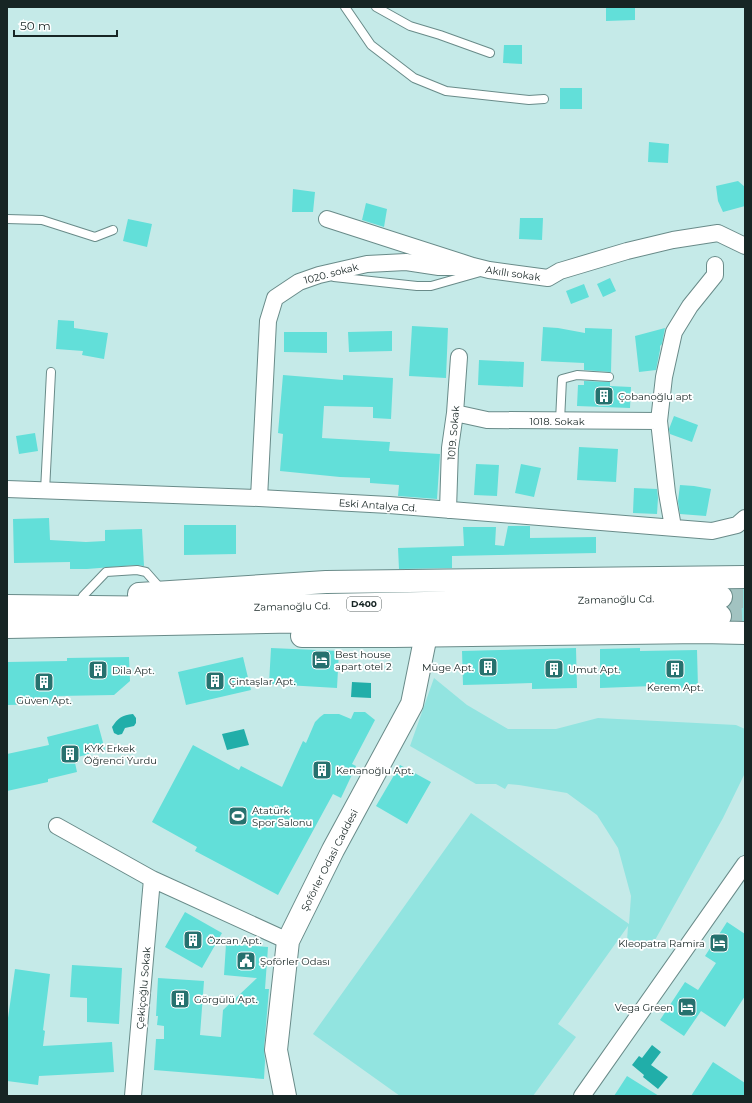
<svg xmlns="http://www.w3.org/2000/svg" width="752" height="1103" viewBox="0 0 752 1103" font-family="Montserrat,sans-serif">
  <rect width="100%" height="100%" fill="#c5eae8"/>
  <path fill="#92e4e0" d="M727 582 745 583V625H726Z
    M434 678 467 705 508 729H556L598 718 736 725 745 729V773L723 818 650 949 627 941 628 926 558 1024 576 1037 533 1096H400L313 1034 471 813 629 924 631 896 618 848 597 815 567 793 519 785 508 784 505 789 496 784H476L410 746Z"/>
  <path fill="#21aea9" d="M352 682 371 683V698L351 697Z
    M133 714 136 718V723L134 726 125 728 122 734 118 735 114 733 112 727C118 718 122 715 133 714Z
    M244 729 249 745 227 750 222 734Z
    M652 1045 661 1052 651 1065 668 1077 658 1089 643 1077 644 1075 632 1065 639 1056 642 1058Z"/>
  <path fill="#62dfd9" d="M606 7H635V20L606 21Z
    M504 45H522V64L503 63Z
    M560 88H582V109H560Z
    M649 142 669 144 668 163 648 162Z
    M738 181 745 187V206L723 212 718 201 716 186Z
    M293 189 315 192 313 212H292Z
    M366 203 387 209 384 227 362 220Z
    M520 218H543L542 240 519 239Z
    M128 219 152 224 147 247 123 241Z
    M610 278 616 291 603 297 597 284Z
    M584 284 589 297 571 304 566 291Z
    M58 320 74 321V328L108 333 104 359 82 355 83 351 56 349Z
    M412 326 448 328 446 378 409 376Z
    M543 327 558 328 585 333V328L612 329 611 372 584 370V363L541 361Z
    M665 328 662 344 660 346V350L656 370 639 372 635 336Z
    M392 331V351L349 352 348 332Z
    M284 332H327V353L284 352Z
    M479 360 524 362 523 387 478 385Z
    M283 375 343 380V375L393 378 391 419 373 418V407L324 406 322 438 390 442 389 451 440 454 437 499 398 496 399 485 370 483V478L340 477 280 471 283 434 278 433Z
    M584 381 610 382V386L631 387 630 408 577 406 578 385H584Z
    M674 416 698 425 692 442 670 434 669 429Z
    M35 433 38 451 19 454 16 436Z
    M579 447 618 449 616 482 577 480Z
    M476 464 499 465 497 496 474 495Z
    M521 464 541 468 534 497 515 493Z
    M680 485 694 486 711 489 706 516 680 514 678 501Z
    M634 488 657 489 658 498 657 514 633 513Z
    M49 518 50 540 86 542 105 541V530L142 529 144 566 137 565 87 569H70V562L14 563 13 519Z
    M184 525H236V554L184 555Z
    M508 526H530V538L596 537V553L452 556V568L399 569 398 548 464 546 463 527H496L495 545 504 546Z
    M271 648 339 651 337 688 269 684Z
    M576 648 577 688 532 689V683L463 685 462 651Z
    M640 648V651L697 650 698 688 653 689V686L600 688V649Z
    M129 657 130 681 114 695 58 696V704L7 705V662L67 661V658Z
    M243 657 251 690 186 705 178 672Z
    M354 712H365L375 720 352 764 356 766 341 798 333 794 278 895 195 851 197 847 152 822 193 745 239 770 241 766 282 787 303 741 306 743 315 722 320 717 324 714H339L351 719Z
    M98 724 105 750 74 758 77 772 48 779V782L7 791V754L49 745 47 737Z
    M400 765 431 782 407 824 376 806Z
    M185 912 222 933 202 968 165 947Z
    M727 922 745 934V996L725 1027 701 1011 684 1036 660 1020 685 982 698 990 716 963 705 956Z
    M226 944 268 947 265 989H269L264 1049 265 1061 264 1079 154 1070 156 1039H164V1026L157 1025 158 1016H156L158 978 204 981 200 1035 221 1037 223 1010 257 978 224 975Z
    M72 965 122 968 119 1024 87 1022V998L70 997Z
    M15 969 50 974 43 1030 45 1031 43 1046 112 1042 114 1072 39 1076 38 1085 7 1081V1025Z
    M713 1062 745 1083V1096H691Z
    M627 1076 659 1096H614Z"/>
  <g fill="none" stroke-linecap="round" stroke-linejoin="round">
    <path stroke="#a2c3c1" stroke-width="22" stroke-dasharray="22 11" stroke-linecap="butt" d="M721 597H745
      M720 616 745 615"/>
    <g stroke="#698b89" stroke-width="10">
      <path id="lane" d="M345 7 371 45 414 78 446 91 529 100 544 99
        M376 7 410 26 440 35 490 53
        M7 219 42 220 95 237 113 230
        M334 277 417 286H431L484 271
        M560 421 562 379 577 375 609 377
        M45 491 51 372
        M83 596 106 572 137 570 146 572 161 589"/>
    </g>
    <g stroke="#698b89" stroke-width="18">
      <path id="street" d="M327 219 473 266 489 270 548 278 560 271 627 251 673 240 718 233 745 246
        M455 413 487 420 659 421
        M7 489 259 498 389 505 712 531 737 525 745 518
        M259 498 268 321 275 298 299 282 319 275 367 264 406 262 439 267H462
        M448 510 450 448 455 413 459 357
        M673 527 667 493 659 421 664 377 674 332 690 306 715 275V265
        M57 826 152 879 288 941
        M133 1096 152 879
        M582 1096 745 864"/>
    </g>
    <g stroke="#698b89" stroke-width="24">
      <path id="secondary" d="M285 1096 276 1050 288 941 333 850 412 704 426 635"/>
    </g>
    <g stroke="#698b89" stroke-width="24">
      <path id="highway" d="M139 594 326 582 745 577
        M7 606 175 608 721 597
        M7 627 417 619 720 616
        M302 636H393L702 632 745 633"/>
    </g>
    <use href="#lane" stroke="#fff" stroke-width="8"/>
    <use href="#street" stroke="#fff" stroke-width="16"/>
    <use href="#secondary" stroke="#fff" stroke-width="22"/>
    <use href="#highway" stroke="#fff" stroke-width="22"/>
  </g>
  <defs>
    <g id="building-square" transform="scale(1)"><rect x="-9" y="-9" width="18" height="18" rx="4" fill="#26716e" stroke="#fff"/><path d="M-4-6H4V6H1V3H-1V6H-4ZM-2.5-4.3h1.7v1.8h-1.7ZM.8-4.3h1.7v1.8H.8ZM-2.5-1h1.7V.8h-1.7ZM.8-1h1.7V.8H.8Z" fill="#fff"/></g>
    <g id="hotel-square" transform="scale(1)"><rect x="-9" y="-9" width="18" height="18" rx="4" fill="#26716e" stroke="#fff"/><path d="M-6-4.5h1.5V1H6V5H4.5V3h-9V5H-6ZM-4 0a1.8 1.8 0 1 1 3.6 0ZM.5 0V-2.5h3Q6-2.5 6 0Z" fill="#fff"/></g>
    <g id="stadium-square" transform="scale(1)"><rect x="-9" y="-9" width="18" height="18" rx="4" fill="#26716e" stroke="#fff"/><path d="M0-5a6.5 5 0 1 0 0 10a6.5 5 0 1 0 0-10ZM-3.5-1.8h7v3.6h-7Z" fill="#fff"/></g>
    <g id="civic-square" transform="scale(1)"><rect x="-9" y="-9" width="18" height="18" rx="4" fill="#26716e" stroke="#fff"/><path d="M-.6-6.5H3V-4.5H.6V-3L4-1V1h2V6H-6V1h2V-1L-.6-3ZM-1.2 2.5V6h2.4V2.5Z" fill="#fff"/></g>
  </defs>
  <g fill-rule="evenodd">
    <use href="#building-square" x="604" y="396"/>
    <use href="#hotel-square" x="321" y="660"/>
    <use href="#building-square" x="488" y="667"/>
    <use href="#building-square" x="554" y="669"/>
    <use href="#building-square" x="675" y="669"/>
    <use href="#building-square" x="98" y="670"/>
    <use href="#building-square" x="215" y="681"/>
    <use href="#building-square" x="44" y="682"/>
    <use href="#building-square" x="70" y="754"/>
    <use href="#building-square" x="322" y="770"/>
    <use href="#stadium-square" x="238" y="816"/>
    <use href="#building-square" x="193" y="940"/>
    <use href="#hotel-square" x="719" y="943"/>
    <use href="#civic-square" x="246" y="961"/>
    <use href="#building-square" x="180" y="999"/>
    <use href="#hotel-square" x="687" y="1007"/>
  </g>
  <g text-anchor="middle" stroke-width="3.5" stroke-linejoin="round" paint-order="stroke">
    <rect fill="#fff" stroke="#5d6666" stroke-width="1" x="347" y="597" width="34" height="14" rx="3"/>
    <g font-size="9" font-weight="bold" fill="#172524">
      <text x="364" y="607">D400</text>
    </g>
    <g font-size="10" fill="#172524" stroke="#fff">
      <text transform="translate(331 273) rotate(-15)" y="4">1020. sokak</text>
      <text transform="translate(513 273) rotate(8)" y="4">Akıllı sokak</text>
      <text x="557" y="425">1018. Sokak</text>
      <text transform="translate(453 433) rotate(-85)" y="4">1019. Sokak</text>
      <text transform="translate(378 505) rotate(4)" y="4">Eski Antalya Cd.</text>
      <text transform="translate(616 599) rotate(-1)" y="4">Zamanoğlu Cd.</text>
      <text transform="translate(292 606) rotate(-1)" y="4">Zamanoğlu Cd.</text>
      <text transform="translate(329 860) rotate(-63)" y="4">Şoförler Odasi Caddesi</text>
      <text transform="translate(143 988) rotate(-85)" y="4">Çekiçoğlu Sokak</text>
    </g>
    <g font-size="10" fill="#172524" stroke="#fff" text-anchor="start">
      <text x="618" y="400">Çobanoğlu apt</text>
      <text x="335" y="658">Best house<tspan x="335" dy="12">apart otel 2</tspan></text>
      <text x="474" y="671" text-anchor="end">Müge Apt.</text>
      <text x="568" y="673">Umut Apt.</text>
      <text x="112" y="674">Dila Apt.</text>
      <text x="229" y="685">Çintaşlar Apt.</text>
      <text x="675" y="691" text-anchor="middle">Kerem Apt.</text>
      <text x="44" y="704" text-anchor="middle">Güven Apt.</text>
      <text x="84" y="752">KYK Erkek<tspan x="84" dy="12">Öğrenci Yurdu</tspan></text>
      <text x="336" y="774">Kenanoğlu Apt.</text>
      <text x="252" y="814">Atatürk<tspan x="252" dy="12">Spor Salonu</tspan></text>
      <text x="207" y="944">Özcan Apt.</text>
      <text x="705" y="947" text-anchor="end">Kleopatra Ramira</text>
      <text x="260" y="965">Şoförler Odası</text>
      <text x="194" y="1003">Görgülü Apt.</text>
      <text x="673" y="1011" text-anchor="end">Vega Green</text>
    </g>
  </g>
  <rect width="752" height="1103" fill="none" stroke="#172524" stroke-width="16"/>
  <path d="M14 30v6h103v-6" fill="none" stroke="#172524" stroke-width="2"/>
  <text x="20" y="30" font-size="12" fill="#172524" stroke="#ffffff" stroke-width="3" paint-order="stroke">50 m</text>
</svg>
